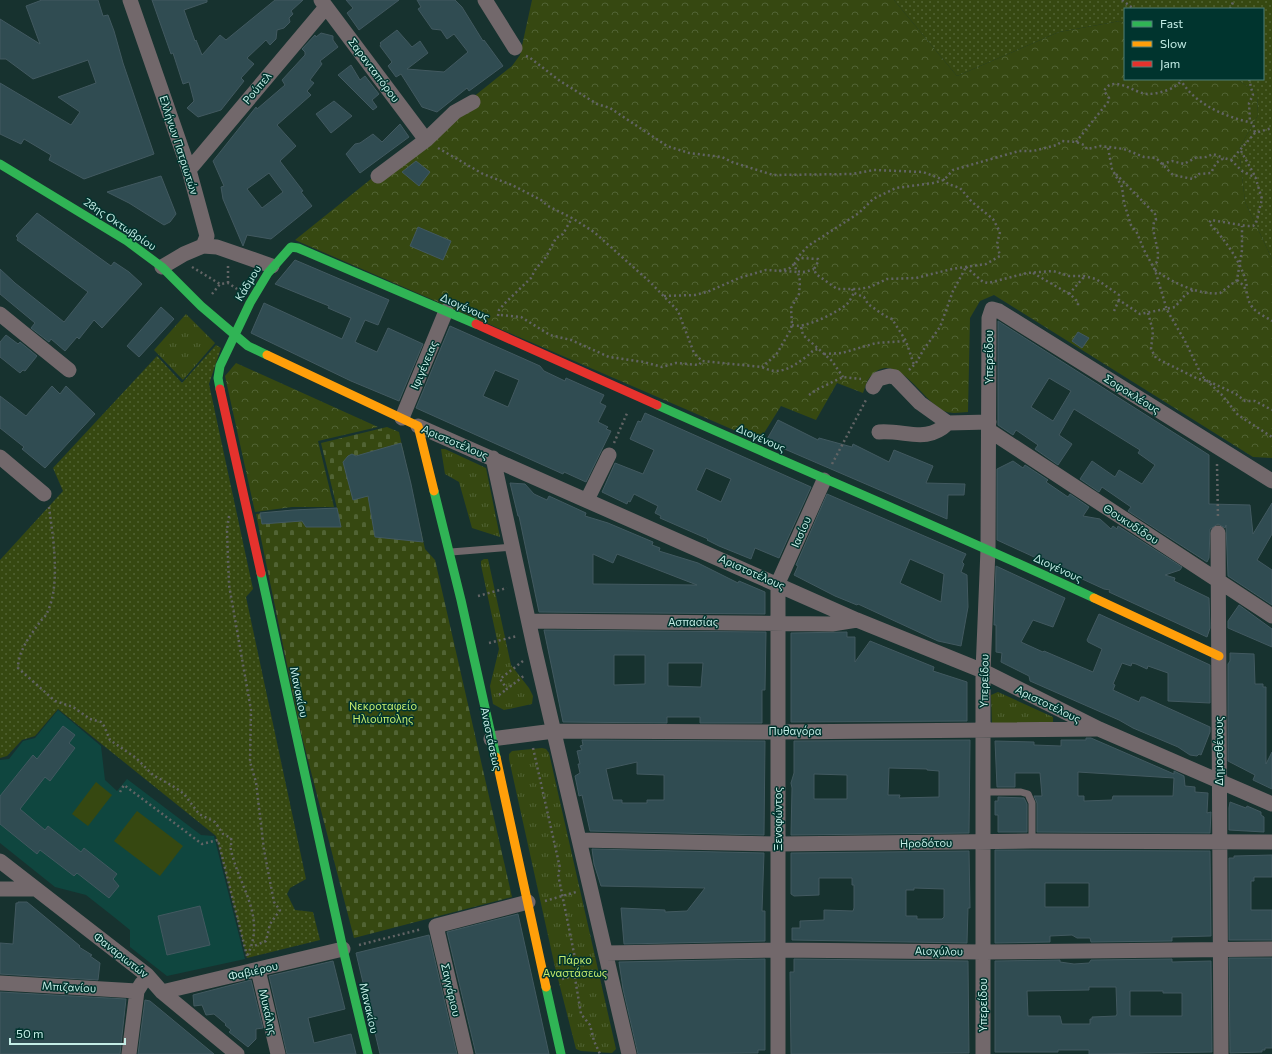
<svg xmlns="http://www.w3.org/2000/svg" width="1272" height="1054" viewBox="0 0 1272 1054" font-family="Commissioner,sans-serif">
  <defs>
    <pattern id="grass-dots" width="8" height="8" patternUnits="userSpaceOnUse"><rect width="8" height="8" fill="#364811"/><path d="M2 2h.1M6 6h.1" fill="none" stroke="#516334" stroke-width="1.8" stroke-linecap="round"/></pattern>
    <pattern id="forest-crowns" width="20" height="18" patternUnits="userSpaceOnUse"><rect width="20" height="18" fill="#364811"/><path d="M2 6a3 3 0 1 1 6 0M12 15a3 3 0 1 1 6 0" fill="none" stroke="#516334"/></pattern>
    <pattern id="cemetery-stones" width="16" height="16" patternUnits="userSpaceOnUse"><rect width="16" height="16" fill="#364811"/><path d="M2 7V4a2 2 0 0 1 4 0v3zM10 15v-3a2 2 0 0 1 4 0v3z" fill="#516334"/></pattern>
    <pattern id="park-tufts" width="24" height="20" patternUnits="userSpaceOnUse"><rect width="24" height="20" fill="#364811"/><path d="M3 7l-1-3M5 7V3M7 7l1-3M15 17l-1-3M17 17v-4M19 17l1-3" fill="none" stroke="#516334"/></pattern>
  </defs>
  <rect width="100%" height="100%" fill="#17322f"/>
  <path fill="#0f463f" d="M58 710 101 746 105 780 117 791 127 779 201 835 214 836 245 959 167 976 130 947V930L114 917 86 895 55 887 0 843V760L9 759 23 741 35 738Z"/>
  <path fill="url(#grass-dots)" d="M894 0H1272V259L1245 202 1239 149 1258 115 1257 93 1237 79H1263V9H1125V23L1120 21 1059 32 957 76Z
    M216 345 221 348 209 384 253 589 246 597 306 879 290 888 287 894 295 910 313 912 320 940 247 958 216 836 58 709 35 736 22 740 7 756 0 758V560L63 491 53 468 157 356 182 383Z"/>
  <path fill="url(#forest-crowns)" d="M532 0H894L957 76 1059 32 1120 21 1125 23V79H1237L1257 93 1258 115 1239 149 1245 202 1272 259V458L1253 457 994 295 980 301 970 318 968 412C962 412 953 414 947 412 924 406 898 347 871 376 867 379 865 388 863 393L837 383 816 420 781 406 759 441 295 240 512 66 520 55Z
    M236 363 378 427 318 441 334 507H292L255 512 225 376Z"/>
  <path fill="url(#cemetery-stones)" d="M387 427 399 432 425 549 435 560 512 897 354 938 301 733 256 514 292 510 337 508 321 443Z"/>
  <path fill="url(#park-tufts)" d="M186 314 215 343 183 380 154 350Z
    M441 449H445L486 468 500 537 472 528 459 482 445 474Z
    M484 559H488L511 665 529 688 533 696 532 704 504 710 493 704 490 686 499 649 481 565V561Z
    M998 692 1053 717V725H992L991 695Z
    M542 748 546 749 549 753 616 1049 612 1053 581 1051 576 1049 555 967 509 759V754L512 751Z"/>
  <path fill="#364811" d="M96 782 112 795 88 826 72 814Z
    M137 811 183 846 160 876 114 841Z"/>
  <path fill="#304c52" stroke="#425960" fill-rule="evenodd" d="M42 0H98L103 16 108 15 114 31 123 63 154 154 84 179 49 160 51 155 24 139 21 144 0 134V83L71 125 80 112 58 97 96 83 88 60 33 79 6 59H0V19L40 44 26 6Z
    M152 0H207V2L184 10 195 41 196 40 202 55 220 35 226 40 275 0H303L291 11 293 14 289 18 290 22 284 28 277 30 276 39 270 45 266 40 247 58 254 64 241 78 244 81 221 110 198 117 187 108 194 101 189 82 183 84 173 53 171 54Z
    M346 0H399L359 30 347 13 353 8Z
    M417 0H455L462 7 483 41 484 40 503 66 469 91 467 88 437 112 422 107 401 74 396 77 388 66 392 62 380 46 381 44 380 43 397 30 412 47 420 41 428 53 407 69 444 72 468 52 454 34 447 39 441 30 432 29 418 9 421 7Z
    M321 33 333 36V40L338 47 320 61 322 64 310 80 314 83 307 91 311 95 277 125 296 146 280 161 303 191 301 192 312 206 271 239 247 235 243 246 223 199 221 187 224 186 213 161 256 107 257 109 285 85 282 80 305 55V52L302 49 315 35 316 37ZM269 173 283 192 262 208 247 189Z
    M351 65 360 80 365 76 379 94 372 100 377 107 373 110 338 75Z
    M334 101 352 116 331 133 316 114Z
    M400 124 409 137 360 173 346 154 355 144 360 143 373 134 382 142Z
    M416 161 430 172 419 186 402 172Z
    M161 176 176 214 170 222 164 225 129 203 107 192Z
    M37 213 111 266 114 262 129 272 142 284 102 328 94 320 79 339 77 337 65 351 51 339 49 342 31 328 35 323 0 294V269L15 283 64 322 88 292 17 240 18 238 16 236Z
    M418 227 451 241 443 260 410 246Z
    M295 260 389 300 378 325 365 320 355 342 377 352 388 328 423 344 399 401 351 381 251 333 264 303 342 339 351 318 328 308 329 306 275 284Z
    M161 307 174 319 139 357 127 346Z
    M998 321 1209 455V504L1250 505 1253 534 1272 503V534L1257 560 1272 570V605L1228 576 1226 525 1225 528 1218 524 1210 529 1209 558 1207 562 1128 511 1131 507 1102 487 1099 492 1080 479 1092 461 1115 477 1119 470 1142 484 1155 465 1138 453 1140 450 1074 409 1059 435 1072 444 1058 465 1035 449 1038 445 1016 430 1013 435 998 425ZM1049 378 1071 391 1053 421 1031 407Z
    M450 326 540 366 544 371 565 381 566 378 604 395 600 403 606 406 598 422 608 427 606 429 611 431 586 482 564 472 563 474 416 408ZM495 370 519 380 508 407 483 396Z
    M1078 332 1089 338 1082 348 1072 341Z
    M6 335 18 344 20 342 37 356 25 371 23 370 20 373 0 357V342Z
    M52 386 60 394 66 386 95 414 45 468 22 449 24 447 0 428V396L26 416Z
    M645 413 811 487 779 558 755 548 751 559 719 546 707 540 708 539 660 518 661 516 655 513 658 506 634 494 630 502 628 501 627 504 602 492 615 463 643 474 654 450 630 439 638 421 641 422ZM706 468 731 479 721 502 696 490Z
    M778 420 818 440 819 438 852 447 853 444 889 462 894 450 933 466 926 483 965 484 964 495H948L947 519 766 441Z
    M401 443 411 484 423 542 375 537 368 496 353 500 343 462 348 456 352 454 356 456Z
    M1013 461 1023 468 1025 465 1048 480 1046 482 1068 497 1070 494 1089 507 1083 516 1100 519 1111 529 1113 526 1117 529 1118 526 1182 567 1180 570 1165 575 1175 578 1174 581 1209 598 1210 628 1207 637 1109 592 1110 590 1104 589 997 540V469Z
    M510 483 525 484 534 494 547 500 549 496 586 513 585 516 608 523 653 542 652 545 660 548 659 551 698 563 738 583 739 581 765 592V614L539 612 519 516H518ZM593 554 613 563 617 554 697 585 593 584Z
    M827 494 966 554 962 562 964 564 961 572 967 575 968 607 961 646 938 641 858 604 857 605 835 596 794 575 798 566 796 565ZM910 559 944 574 941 602 900 583Z
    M337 508 341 527H306L302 521 262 524 260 513 293 510Z
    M996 566 1065 598 1053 627 1033 620 1021 642 1043 652 1044 651 1093 672 1102 649 1088 642 1087 640 1099 614 1210 665V703L1168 701V673L1148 666 1147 669 1136 664 1132 663 1131 666 1122 663 1113 684 1115 685 1113 690 1139 702 1141 697H1144L1210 727V732L1201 755 1199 754 1197 756 1190 755 1178 747 1133 728 1119 720 1030 681 1029 676 1001 662 1002 653 996 652V625H994Z
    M1239 605 1272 629V647L1228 628V621Z
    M544 630 766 632 765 690H762V723H700V717H667V723L563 722ZM614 655H645V684L614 685ZM668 663H703L701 687 668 686Z
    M847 632V637H855V662L870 641 934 667 933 671 967 682V721L791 722V633Z
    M1230 653 1254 654 1255 684H1263V687H1266V764L1272 752V789L1253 780 1255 775 1228 761V664L1230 661Z
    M63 726 75 735 69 743 75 748 50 781 45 777 20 809 45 830 48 826 81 852 84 848 117 874 113 879 119 886 109 898 77 873 74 876 40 850 37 854 0 824V796L33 755 37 759Z
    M1086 738H1091L1174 774V771L1184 776 1185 786 1195 787V792L1208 793 1207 813 1211 812 1210 833 1037 832V803L1034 796H1042L1040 773H1015V787H997L995 741 1034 742V745L1061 746V740H1086ZM1078 772 1174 778 1173 796H1113L1112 800 1084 801V796H1078Z
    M582 740 765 741 764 835 590 831 582 795 579 796 575 776 580 773 578 764H580L577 751 582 750 580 746 583 745ZM637 762V774L664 775V800H647V803H622V800H613L606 769Z
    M970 740 969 833 791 835 792 788 791 783 794 773V741ZM889 768 927 769V770L939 771V797L899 798 900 795H888ZM814 774 847 775V799H814Z
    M998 797 1024 798 1027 804V832H998V815H995V801H998Z
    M1230 802 1246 808 1247 806 1261 812V815L1264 817V832L1229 830V808Z
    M592 849 764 853 762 911H765V941L624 944 621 908 665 910V912L687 911 705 888 601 886 594 864Z
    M995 850 1210 851 1211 936 1172 937V941L1091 942 1090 938H1077L1072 935 1050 936V942L995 943ZM1045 883H1089V907H1045Z
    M969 851 970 908H968L967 943 792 940V928H800V921L824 920V910L853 911 854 908V885H852V878H819V895L794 896 791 894V853ZM914 888 944 889V917L942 919H917V916H906V890H914Z
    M1272 855V877H1254V881H1251V910H1272V940H1229V858H1234V856Z
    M18 902H27L80 946 79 947 92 955 90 956 100 963 98 980 0 974V943L13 944 16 903H18Z
    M200 906 210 945 167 955 158 916Z
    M518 914 549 1054H476L447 932Z
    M429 935 457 1054H380L356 953Z
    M1229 958H1272V1048H1265V1050H1262V1052L1230 1053Z
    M765 959V1050H758V1053L638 1054 623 989 619 962Z
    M794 959 968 961 969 1053 791 1054 790 972H794Z
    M1172 959V962L1211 961 1212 1052 1089 1054V1050H1058V1052H995V961L1060 960V962L1074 964 1089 963 1091 960ZM1089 987H1116L1117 1014 1116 1016 1092 1017V1019H1090V1024H1062L1060 1016H1028L1027 991 1089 990ZM1130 991H1163V993H1182V1016H1130Z
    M333 961 345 1009 308 1018 314 1043 351 1034 356 1054H287L269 976Z
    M251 980 263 1028 256 1029V1039L248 1047 229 1032 231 1030 225 1025 226 1024 214 1014 206 1015 202 1005 194 1006 193 995Z
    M0 992 126 999 120 1054H0Z
    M145 1000 150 1001 214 1054H138Z"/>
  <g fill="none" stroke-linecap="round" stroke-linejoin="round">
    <path stroke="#626465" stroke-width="2.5" stroke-dasharray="2 3" stroke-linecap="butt" d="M1122 0 1134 9
      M1230 9 1234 0
      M526 56 529 57 560 81 597 104 610 108 667 146 689 153 722 157 732 162 773 175 852 174 874 170 923 172 944 180 948 184 960 188 972 202 993 219 1000 232 997 244 1000 256 986 264 952 269 916 278 887 279 870 287 859 289H837L816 274 814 269 818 262V259L800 258 795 263 796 270C802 274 808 271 814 269
      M1180 79C1195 105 1226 117 1253 123L1255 133
      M1249 79 1253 95 1249 103 1250 122
      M1076 142 1108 102 1109 98 1104 91C1113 74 1134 93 1147 94 1158 94 1174 90 1181 81
      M438 148 483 174 512 185 541 200 548 206 572 218 594 232 650 282 678 311 694 353 702 361 762 367C779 376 791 368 806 357 811 353 812 350 819 349
      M1108 148 1112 169 1122 187 1124 203 1131 225 1137 233 1144 250 1155 270 1167 310 1185 341 1202 376 1222 395 1238 415 1272 437
      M1241 151 1255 176 1262 199 1256 223 1253 226H1247L1211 220 1209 223C1224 238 1246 268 1247 289
      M1231 160 1242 171 1256 178
      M1162 164 1172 161 1184 164 1195 158 1206 157 1213 154 1224 158
      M1116 174 1155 214 1156 220 1154 222C1151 236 1161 248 1157 262L1153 265
      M796 259 808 246 859 213 873 199 896 188 933 183 944 180 953 170 1019 151H1033L1057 145 1062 141 1076 142 1084 145 1087 149 1101 146 1124 149 1144 157 1156 158 1173 175 1193 179 1199 174 1211 173 1216 163 1224 158 1231 160 1255 133 1272 128
      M228 266V283
      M192 267 220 284
      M966 267 983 282 988 283 1027 273 1053 271 1069 276H1084L1096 279 1119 295V300L1140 314 1175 307 1185 295 1193 290
      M1155 270C1171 282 1200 296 1220 293L1237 280 1242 250V226
      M779 271 790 268 794 264
      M1033 273 1071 295 1078 302V307
      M1237 280C1251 290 1244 297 1253 308 1257 313 1266 317 1272 321
      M852 289 854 293 864 297 868 304 885 316 892 319 906 341 914 365
      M212 294 220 284 228 283 237 289
      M1069 294 1084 277
      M664 296 695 295 707 292 739 278 766 270 798 272 800 281 799 294 791 308 792 325 790 331 776 355 762 367
      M1114 311 1119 300
      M1148 313 1153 331 1151 349 1156 358 1198 379 1208 381 1236 394 1245 401H1255L1272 410
      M501 315 521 317 550 335 571 340 609 357 644 362 662 367 676 363 699 365 702 361
      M498 316 499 310 504 304 531 278 535 270 546 257 556 238 563 234 572 218
      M792 325C803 330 838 312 847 304 850 301 852 296 854 293
      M801 327 803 335 832 361 843 377
      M824 354 842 353 876 343 906 341
      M909 370 916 363 924 349 940 327 953 291 966 267
      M809 395 818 389 843 377 861 379
      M614 443 628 411
      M832 464 866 400
      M1217 464 1218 519
      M49 507C53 537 61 585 47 613 46 616 42 619 40 622 30 636 18 651 18 668L55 701 73 707 90 719 101 722 104 726 110 740 136 758 153 775 176 788 184 794 199 814 215 822 223 834 231 838C232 843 230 846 231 850 239 887 267 917 247 956
      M229 516 227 530 229 585 251 710 250 762 256 782 264 850 274 902 280 910 270 924 266 941 252 947
      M478 596 507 588
      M489 643 517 636
      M523 661 500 679 507 689 525 675
      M499 695 507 689
      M533 748 560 868 558 874 578 973 575 978 581 1014 590 1025 594 1041 600 1054
      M120 792 124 785 202 844 218 840 247 956
      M545 901 576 892
      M359 945 422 929
      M562 979 595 970"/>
    <path stroke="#72686b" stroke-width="7" d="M451 552 513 547
      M983 792H1021L1028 794 1032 803V841"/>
    <path stroke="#72686b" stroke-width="15" d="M130 0 189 170 207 236 203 246 184 254 162 267
      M321 0 426 140
      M485 0 515 48
      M189 170 326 7
      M378 176 426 140 455 112 473 102
      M203 246 217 247 272 266
      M0 314 69 370
      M873 387 878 379 889 376 895 377 920 403 948 423 989 422
      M402 418 446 311
      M418 426 857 620 983 671 1099 729 1272 804
      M990 431 1272 616
      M879 432C907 430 926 444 948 423
      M0 457 44 494
      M493 458 535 651 629 1054
      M587 500 609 455
      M1218 533 1221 1054
      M529 621 832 624 857 620
      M491 739 554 731 778 732 1096 729
      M579 840 778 844 1032 841 1272 842
      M0 861 147 975 162 992 237 1054
      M0 889H35
      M606 953 778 950 983 952 1272 949
      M258 970 278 1054
      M0 983 137 991
      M162 992 343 949
      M129 1054 137 991 142 983
      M466 1054 436 926 528 902
      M778 1054V583L824 480
      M983 1054V671L988 549 989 318 992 309 999 311 1272 481"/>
    <path stroke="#30b455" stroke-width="9" d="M0 164 127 241 162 267 201 306 248 346 267 355
      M220 389 218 378 220 366 250 303 268 273 291 247 298 248 476 324
      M657 405C802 470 950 531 1094 598
      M434 491 461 600 496 757
      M261 573 343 949 368 1054
      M546 987 561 1054"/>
    <path stroke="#ff9f0a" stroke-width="9" d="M267 355 418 426 434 491
      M1094 598 1219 656
      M496 757 546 987"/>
    <path stroke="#e5322d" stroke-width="9" d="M476 324 657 405
      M220 389 261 573"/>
  </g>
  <g text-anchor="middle" stroke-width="3" stroke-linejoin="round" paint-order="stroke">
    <g font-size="11" fill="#c4ede6" stroke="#00342e">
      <text transform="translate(374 70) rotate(53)" y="4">Σαρανταπόρου</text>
      <text transform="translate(257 88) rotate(-50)" y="4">Ρούπελ</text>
      <text transform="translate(179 145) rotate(72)" y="4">Ελλήνων Πατριωτών</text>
      <text transform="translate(120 224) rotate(34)" y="4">28ης Οκτωβρίου</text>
      <text transform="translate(248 283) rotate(-59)" y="4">Κάδμου</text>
      <text transform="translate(465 307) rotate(24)" y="4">Διογένους</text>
      <text transform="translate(989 357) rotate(-90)" y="4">Υπερείδου</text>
      <text transform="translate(424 365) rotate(-67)" y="4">Ιφιγένειας</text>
      <text transform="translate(1132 394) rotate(32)" y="4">Σοφοκλέους</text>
      <text transform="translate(761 438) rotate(24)" y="4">Διογένους</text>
      <text transform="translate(455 442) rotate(23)" y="4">Αριστοτέλους</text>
      <text transform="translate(1131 524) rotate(33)" y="4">Θουκυδίδου</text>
      <text transform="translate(801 532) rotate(-66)" y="4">Ιασίου</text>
      <text transform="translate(1058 568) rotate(25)" y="4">Διογένους</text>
      <text transform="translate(752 572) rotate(24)" y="4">Αριστοτέλους</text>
      <text x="693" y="626">Ασπασίας</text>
      <text transform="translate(984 681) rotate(-89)" y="4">Υπερείδου</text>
      <text transform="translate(299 692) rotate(78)" y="4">Μανακίου</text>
      <text transform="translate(1048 704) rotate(26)" y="4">Αριστοτέλους</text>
      <text x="795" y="735">Πυθαγόρα</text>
      <text transform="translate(491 739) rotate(78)" y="4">Αναστάσεως</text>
      <text transform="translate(1219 751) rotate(-90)" y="4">Δημοσθένους</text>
      <text transform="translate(778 819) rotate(-90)" y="4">Ξενοφώντος</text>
      <text transform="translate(926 843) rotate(-1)" y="4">Ηροδότου</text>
      <text transform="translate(939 951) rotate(1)" y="4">Αισχύλου</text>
      <text transform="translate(121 955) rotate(38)" y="4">Φαναριωτών</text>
      <text transform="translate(253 971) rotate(-13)" y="4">Φαβιέρου</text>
      <text transform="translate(69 987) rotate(3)" y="4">Μπιζανίου</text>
      <text transform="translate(451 990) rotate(77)" y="4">Σαγγάριου</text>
      <text transform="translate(983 1005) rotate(-90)" y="4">Υπερείδου</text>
      <text transform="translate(369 1008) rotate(77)" y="4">Μανακίου</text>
      <text transform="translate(268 1012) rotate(77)" y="4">Μυκάλης</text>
    </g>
    <g font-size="11" fill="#c6ec6d" stroke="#00342e">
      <text x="383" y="710">Νεκροταφείο<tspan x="383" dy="13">Ηλιούπολης</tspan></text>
      <text x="575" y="964">Πάρκο<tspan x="575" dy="13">Αναστάσεως</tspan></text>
    </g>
  </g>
  <rect x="1124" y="8" width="140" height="72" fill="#00342e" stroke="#4e7e78"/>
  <rect x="1132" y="21" width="20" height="6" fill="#30b455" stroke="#4e7e78"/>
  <text x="1160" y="28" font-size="12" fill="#c4ede6">Fast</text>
  <rect x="1132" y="41" width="20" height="6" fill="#ff9f0a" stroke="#4e7e78"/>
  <text x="1160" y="48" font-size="12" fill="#c4ede6">Slow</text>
  <rect x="1132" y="61" width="20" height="6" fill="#e5322d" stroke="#4e7e78"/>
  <text x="1160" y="68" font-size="12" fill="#c4ede6">Jam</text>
  <path d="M10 1038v6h115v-6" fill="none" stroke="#c4ede6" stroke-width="2"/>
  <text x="16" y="1038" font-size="12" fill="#c4ede6" stroke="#00342e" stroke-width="3" paint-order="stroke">50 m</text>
</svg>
